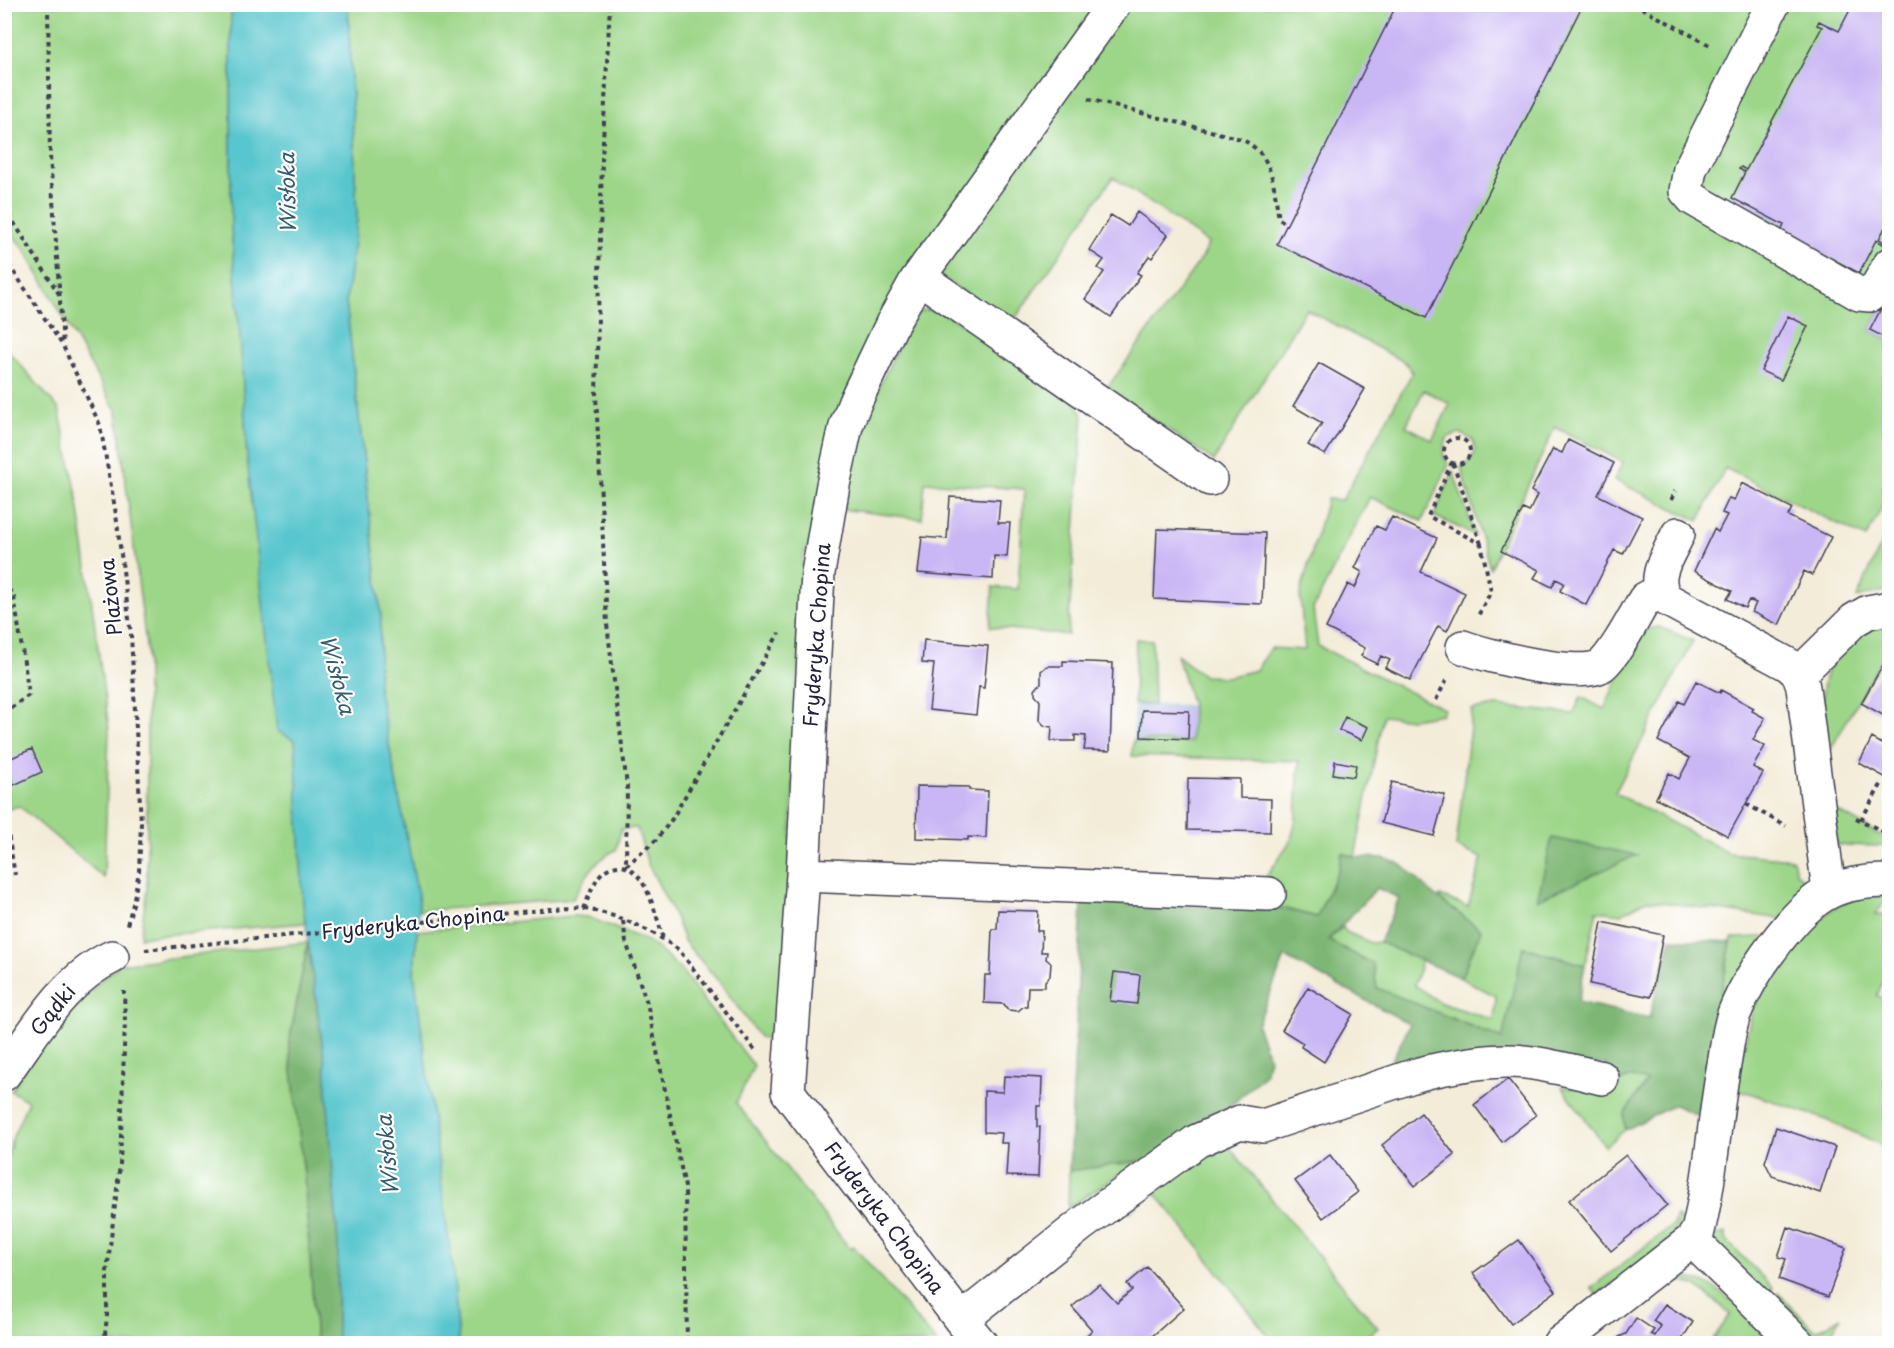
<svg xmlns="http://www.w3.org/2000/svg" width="1894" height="1348" viewBox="0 0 1894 1348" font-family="'Playpen Sans',sans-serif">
  <rect width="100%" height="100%" fill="#fff"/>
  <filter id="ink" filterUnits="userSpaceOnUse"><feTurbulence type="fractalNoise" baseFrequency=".0167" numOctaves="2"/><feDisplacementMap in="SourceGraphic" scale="12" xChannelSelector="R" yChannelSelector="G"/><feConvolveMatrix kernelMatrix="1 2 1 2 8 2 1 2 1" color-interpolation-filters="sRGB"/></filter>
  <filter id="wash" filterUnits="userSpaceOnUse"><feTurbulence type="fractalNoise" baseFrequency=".008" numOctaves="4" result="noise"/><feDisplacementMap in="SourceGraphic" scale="24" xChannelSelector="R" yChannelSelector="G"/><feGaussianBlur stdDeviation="1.35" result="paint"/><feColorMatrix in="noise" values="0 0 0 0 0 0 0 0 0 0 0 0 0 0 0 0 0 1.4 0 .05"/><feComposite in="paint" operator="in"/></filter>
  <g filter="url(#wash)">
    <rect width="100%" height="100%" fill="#f3ecd8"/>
    <path fill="#b7c5de" d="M1134 704 1192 705 1191 742 1133 741Z"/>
    <path fill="#9dd689" stroke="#607c62" stroke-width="1.5" fill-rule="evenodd" d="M4 5H231V227L241 348 247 458 295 739 306 923 140 937 147 889V653L117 412 25 250 5 226Z
      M348 5H1104L889 303 817 536C800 553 802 559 803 582L782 1027 775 1036 767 1040 759 1037 721 984 684 941 676 919 648 864 637 828 621 829 616 850C595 859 584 879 573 899L418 911 419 902 378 687 381 616 346 301 357 219Z
      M1124 5H1889V301L1886 299 1870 330 1887 339 1889 335 1890 492 1866 538 1725 468 1699 521 1614 480 1623 462 1555 427 1490 568 1461 467 1469 463 1475 452 1473 440 1460 433 1448 437C1443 448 1440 455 1449 464L1422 521 1370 497 1313 609 1318 646 1444 709 1442 714 1412 719 1383 716 1355 857 1342 853 1338 870 1317 917 1281 908 1269 910 1264 880 1291 840 1296 819 1299 761 1132 756 1133 741 1191 742 1192 705 1177 655 1204 676 1227 677 1256 670 1271 648 1305 650 1300 594 1327 499 1342 500 1412 373 1406 363 1306 309 1214 461 1107 388 1204 255 1208 243 1113 177 1012 323 936 274ZM1424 390 1450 404 1432 440 1406 426Z
      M927 310 942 312 1064 387 1083 415 1068 635 990 627 993 587 1018 589 1024 489 925 482 922 519 841 509 845 459 914 313Z
      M4 346 59 409 77 495 109 729 104 878 19 806 5 810Z
      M1453 471 1475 535 1434 516Z
      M1885 536 1889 538V590L1857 598Z
      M1889 623V645L1828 754C1826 734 1822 713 1823 693 1823 657 1858 629 1889 623Z
      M1659 627 1693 641 1615 793 1729 853 1793 859 1796 872 1809 885 1800 899 1781 919 1647 900 1621 914 1597 911 1585 965 1523 947 1503 1039 1377 988 1328 940 1343 927 1346 932 1371 943 1379 942 1422 961 1414 985 1441 1003 1494 1020 1496 996 1461 978 1481 930 1439 899 1440 896 1468 907 1482 858 1456 847 1472 710 1496 706 1573 714 1581 697 1604 709C1613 690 1631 643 1646 631 1650 628 1654 628 1659 627Z
      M1136 639 1152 640 1154 705 1134 704Z
      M1834 809 1889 840V846L1836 845Z
      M1860 895 1889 896 1875 915H1889V967L1877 996 1889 1000V1148L1824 1119 1735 1088 1753 1007 1786 953 1810 928 1834 908Z
      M573 916 588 917 647 941 658 949 681 970 754 1066 736 1103 850 1249 854 1247 937 1343H459L454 1282 414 973 417 931Z
      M1765 937 1704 1114 1697 1115 1732 938Z
      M308 942 289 1044 304 1174 316 1343 5 1344V1168L12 1139 28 1101 11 1091 55 1022 120 964Z
      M1632 1077 1648 1081 1625 1114V1130L1605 1146 1562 1087 1603 1088Z
      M1226 1143 1378 1328 1356 1343H1274L1154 1191 1129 1212 1126 1203 1182 1166 1202 1159Z
      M1138 1161 1135 1164 1068 1208 1069 1171Z
      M1676 1216 1682 1221C1665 1250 1624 1275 1597 1295L1591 1288 1673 1225Z
      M1726 1233V1240L1773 1288 1763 1296 1718 1247 1714 1235Z
      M1686 1278C1720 1280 1751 1321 1775 1343H1710L1731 1314 1695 1285 1673 1280Z
      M1778 1293 1816 1331 1841 1317C1836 1325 1832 1334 1824 1339 1807 1348 1780 1313 1769 1301Z"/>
    <path fill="#7eb775" stroke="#506c58" stroke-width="1.5" d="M1552 838 1637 855 1537 900Z
      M1342 853 1355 857 1383 858 1402 865 1435 896 1481 930 1461 978 1379 942 1399 898 1377 888 1328 940 1373 964 1377 988 1502 1039 1523 947 1585 965 1578 1002 1649 1018 1671 939 1731 942 1697 1115 1674 1105 1625 1130 1624 1114 1647 1081 1632 1077 1603 1088 1606 1064 1383 1078 1410 1024 1285 957 1257 1025 1269 1058 1265 1074 1236 1101 1161 1158 1069 1171 1082 902 1269 910 1281 908 1317 917 1338 870Z
      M308 942 325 1063 338 1244 337 1343H316L304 1174 289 1044Z"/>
    <path fill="#59c6ce" stroke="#3e7484" stroke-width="1.5" d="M231 5H348L357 219 346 301 381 616 378 687 419 902 414 973 454 1282 459 1343H337L338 1244 325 1063 303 905 295 740 277 731 247 458 241 348 231 227Z"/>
    <g id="blocks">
      <path fill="#c9b6f4" d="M1397 4H1583L1426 318 1277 244Z
        M1853 4H1890V218L1879 239 1884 242 1883 244 1876 240 1859 273 1781 232 1784 225 1732 198 1745 172 1739 169 1741 167 1746 170 1822 27 1817 25 1819 21 1839 31Z
        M1137 212 1168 235 1152 258 1149 256 1137 273 1141 275 1111 317 1085 299 1104 272 1098 268 1104 260 1089 250 1111 215 1128 226Z
        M1886 299 1890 301V335L1887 339 1870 330Z
        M1788 316 1808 326 1781 380 1761 371Z
        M1319 363 1365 389 1325 455 1308 445 1322 423 1293 406Z
        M1568 440 1614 463 1598 495 1642 517 1623 554 1614 550 1586 605 1560 591 1564 583 1556 579 1552 587 1534 578 1539 570 1501 551 1523 509 1529 512 1537 495 1531 491 1553 449 1562 453Z
        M1742 483 1792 508 1788 516 1831 537 1812 575 1804 571 1779 625 1752 612 1756 603 1749 600 1745 608 1727 599 1732 591 1694 571 1714 529 1718 532 1727 515 1722 513 1729 498 1734 500Z
        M950 497 1000 500 998 523H1010L1007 557 994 556 993 579 918 573 922 537 947 539Z
        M1392 517 1437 538 1421 572 1465 593 1447 631 1438 626 1410 680 1385 668 1390 660 1381 656 1377 664 1361 656 1365 648 1326 628 1348 584 1355 588 1362 572 1355 568 1376 526 1385 530Z
        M1157 529 1265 533 1262 604 1154 599Z
        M924 640 988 646 984 688 979 687 976 715 929 710 934 664 922 663Z
        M1063 661 1113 663 1110 751 1084 750 1086 736 1075 735V741H1051L1052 727 1045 726 1039 720 1040 701 1035 694V690L1041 683V671L1047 666H1063Z
        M1883 665 1888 668 1890 665V719L1861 703Z
        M1696 681 1720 693 1721 690 1754 708 1752 711 1765 718 1753 740 1765 746 1753 767 1763 773 1728 836 1656 798 1669 773 1679 779 1690 758 1658 741 1679 701 1684 704Z
        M1142 710 1189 711 1188 739 1141 737Z
        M1345 717 1368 727 1362 740 1339 730Z
        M1890 729V780L1859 763 1872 738 1882 744Z
        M32 749 42 772 14 785 4 761Z
        M1335 761 1356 765 1354 777 1333 774Z
        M1188 778 1240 779V798L1271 799 1270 832 1187 830Z
        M1392 782 1445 795 1434 836 1381 823Z
        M917 786 969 787V790L988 791 986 838 968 837V840L916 838Z
        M998 910 1038 911 1037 931H1042L1041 952H1047L1046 959 1051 963 1050 976 1045 981V987H1028L1027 1006H1024L1018 1011 1008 1010 1004 1004 984 1003 985 975H990L992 929H997Z
        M1602 922 1663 935 1651 997 1590 984Z
        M1114 972 1140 975 1137 1004 1110 1001Z
        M1308 987 1353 1014 1324 1062 1301 1047 1303 1043 1282 1030Z
        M1004 1076 1042 1078 1041 1106H1037V1127H1040L1038 1177 1006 1176 1008 1143H1001L1002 1133 984 1132V1091L1003 1092Z
        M1508 1079 1536 1115 1502 1142 1474 1105Z
        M1421 1113 1455 1155 1415 1186 1382 1145Z
        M1776 1127 1835 1147 1820 1193 1772 1176 1765 1162Z
        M1330 1155 1358 1192 1323 1218 1295 1181Z
        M1626 1155 1667 1205 1611 1251 1569 1200Z
        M1788 1227 1846 1248 1828 1297 1779 1279 1786 1259 1778 1257Z
        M1519 1240 1556 1291 1511 1324 1473 1273Z
        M1147 1267 1184 1308 1149 1339 1152 1344H1091L1085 1337 1092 1330 1072 1307 1099 1284 1117 1303 1132 1290 1127 1284Z
        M1665 1304 1693 1322 1679 1344H1615L1619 1337 1626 1334 1636 1318 1654 1330 1651 1334 1655 1336 1661 1326 1653 1321Z"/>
    </g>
  </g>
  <g filter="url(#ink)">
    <use href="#blocks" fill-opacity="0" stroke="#414053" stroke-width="1.5"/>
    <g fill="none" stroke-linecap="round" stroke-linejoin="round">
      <g stroke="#414053" stroke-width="36">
        <path id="minor" d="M1773 4 1690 169 1686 191 1693 199 1859 294 1870 295 1874 292 1890 264
          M919 277 1210 479
          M1678 534C1669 554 1650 578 1666 599L1789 665 1799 674
          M1463 647C1487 656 1582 680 1602 665 1617 652 1634 617 1645 599 1653 594 1658 595 1666 599
          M803 875 1269 894
          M1829 891 1803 687 1799 674 1854 620 1868 612 1890 608
          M4 1074C35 1032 64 979 112 957
          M1692 1240 1798 1344
          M961 1320 1082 1224 1197 1141 1240 1122 1263 1126 1416 1075C1445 1067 1494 1058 1525 1062 1551 1065 1577 1072 1602 1078
          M981 1344 961 1320 788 1092 803 875 818 573 833 485 846 426 855 402 892 324 916 281 1114 4
          M1559 1344 1692 1240 1698 1231C1712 1175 1714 1116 1725 1059 1727 1044 1729 1029 1734 1014 1745 986 1762 960 1781 936 1814 894 1836 881 1890 881"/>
      </g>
      <path stroke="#414053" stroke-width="4" stroke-dasharray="4.5 4.5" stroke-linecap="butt" d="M48 4 50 156 63 345
        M610 4 602 160 596 395 607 624 627 786 626 866
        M1634 4 1713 47
        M1088 99 1241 139C1275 155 1273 186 1279 219L1287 224
        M4 207 59 294
        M4 257 63 346 100 425 116 514 131 635 141 823 139 871 133 904 127 925
        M1444 451a13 13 0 1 1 26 0a13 13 0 1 1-26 0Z
        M1452 462 1428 516 1481 544 1491 591 1478 616
        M1453 463 1481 544
        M1671 500 1675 491
        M4 582 14 597 29 695 4 713
        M1436 700 1448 677
        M1746 804 1786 826
        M4 810 15 875
        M1856 818 1890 835
        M1861 820 1882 783
        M626 866 657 839 672 819 779 633
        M584 909C588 898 593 884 600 875 605 869 612 866 620 866 646 867 656 917 663 937
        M623 921 626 942 647 1003 685 1187 687 1344
        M145 950 551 909C562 909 573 907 584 909 615 913 654 931 679 950L755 1050
        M104 1344 107 1316V1271L120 1164 125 1021 124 991"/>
      <use href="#minor" stroke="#fff" stroke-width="33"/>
    </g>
  </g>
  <g text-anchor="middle" stroke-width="4.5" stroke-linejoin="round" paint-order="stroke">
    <g font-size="20" fill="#22223b" stroke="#fff">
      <text transform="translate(111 597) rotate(-96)" y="7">Plażowa</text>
      <text transform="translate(817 635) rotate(-86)" y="7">Fryderyka Chopina</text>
      <text transform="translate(413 923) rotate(-6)" y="7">Fryderyka Chopina</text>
      <text transform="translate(53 1010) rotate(-51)" y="7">Gądki</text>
      <text transform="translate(884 1218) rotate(53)" y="7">Fryderyka Chopina</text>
    </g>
    <g font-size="21" font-style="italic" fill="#355b6e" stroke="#fff">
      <text transform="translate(288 193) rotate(-91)" y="7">Wisłoka</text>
      <text transform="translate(337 675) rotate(75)" y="7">Wisłoka</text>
      <text transform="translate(388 1155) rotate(-95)" y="7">Wisłoka</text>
    </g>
  </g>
  <rect width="1894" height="1348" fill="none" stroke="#fff" stroke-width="24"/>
</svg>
